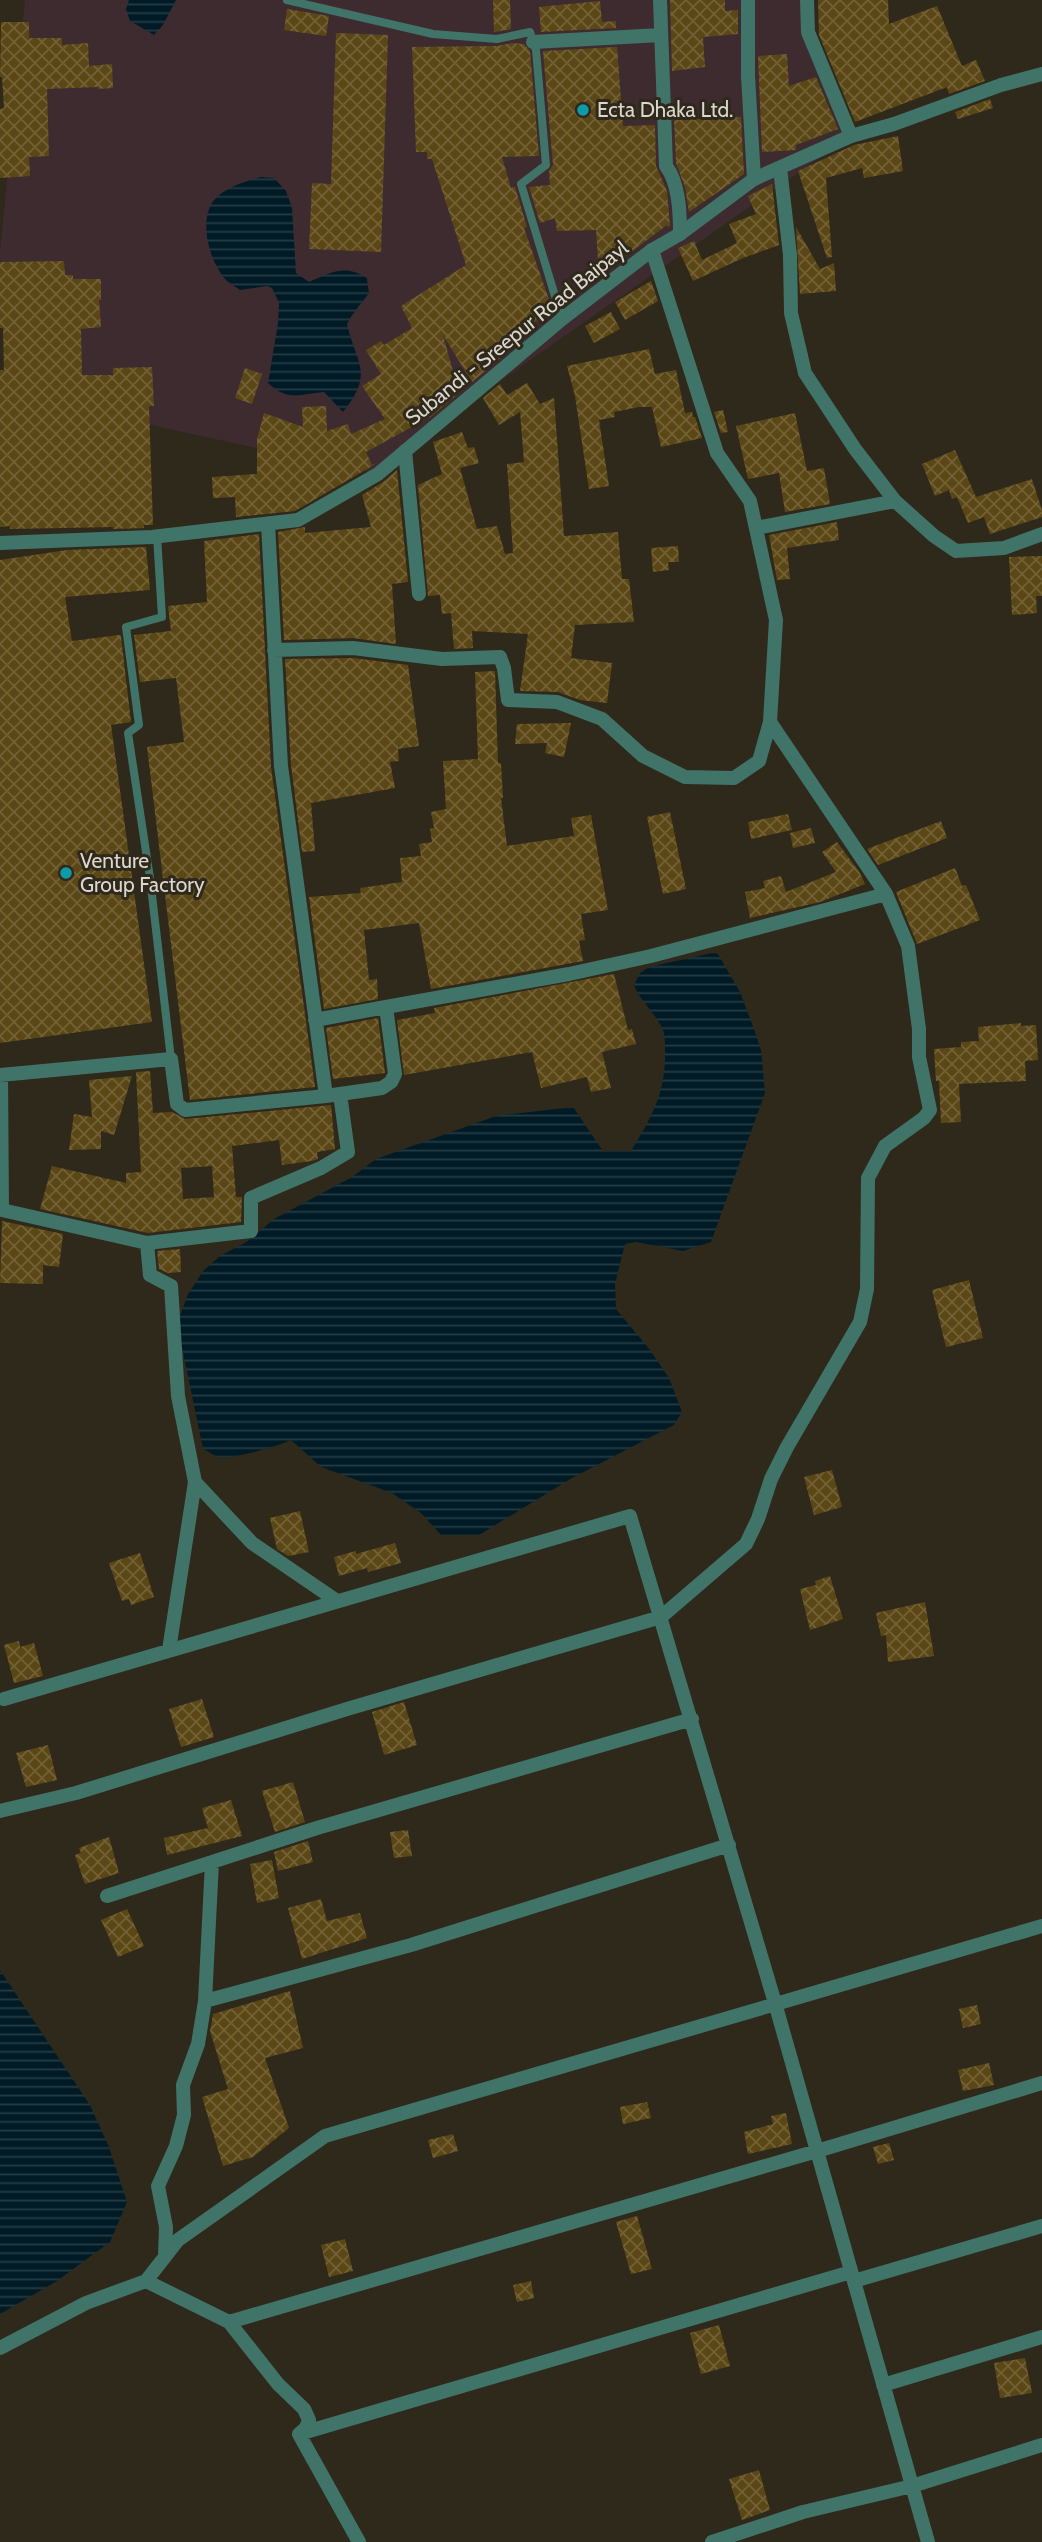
<svg xmlns="http://www.w3.org/2000/svg" width="1042" height="2542" viewBox="0 0 1042 2542" font-family="Cabin,sans-serif">
  <defs>
    <pattern id="water-rules" width="6" height="5" patternUnits="userSpaceOnUse" patternTransform="scale(1.75)"><rect width="6" height="5" fill="#001b26"/><path d="M0 2.5h6" fill="none" stroke="#253b44"/></pattern>
    <pattern id="building-cross-hatch" width="8" height="8" patternUnits="userSpaceOnUse" patternTransform="scale(1.75)"><rect width="8" height="8" fill="#5b4715"/><path d="M0 0l8 8M0 8l8-8" fill="none" stroke="#726136"/></pattern>
  </defs>
  <rect width="100%" height="100%" fill="#2f291b"/>
  <path fill="#3e2b30" d="M25 0H813L808 32 851 136 440 423 378 474 90 412 0 288V251Z"/>
  <path fill="url(#water-rules)" d="M129 0H176L163 25 154 35 130 21 126 9Z
    M260 177 274 178 286 191 292 208 296 273 309 282C331 272 345 264 367 278L369 293C362 303 352 313 347 324 356 364 375 372 343 412L324 392C300 394 288 402 268 383L278 323 279 303 272 288 267 286 240 290C236 287 231 284 227 281 210 264 199 224 212 203 222 188 244 182 260 177Z
    M712 953 718 954 740 992 754 1029 761 1050 765 1093 711 1242 683 1251 636 1242 625 1244 615 1284 616 1309 650 1350 669 1378 682 1412 674 1425 572 1478 479 1535H441L421 1513 392 1493 321 1467 291 1440C278 1446 232 1460 219 1457 214 1456 208 1451 203 1449L179 1333 180 1316 188 1294 204 1270 220 1256 248 1241 274 1219 352 1177 376 1159 496 1116 573 1107 603 1151H631C652 1117 666 1092 665 1051 665 1044 665 1036 663 1030 655 1012 639 1000 634 985L640 973 649 967Z
    M0 1970 90 2105 109 2147 127 2202 110 2242 57 2281 0 2314Z"/>
  <path fill="url(#building-cross-hatch)" fill-rule="evenodd" d="M493 0H510L511 29 494 32Z
    M670 0H725V11L738 10V34L703 37 705 67 672 71Z
    M818 0H888L889 24 937 6 962 66 976 60 985 81 949 94 947 87 855 122 819 35Z
    M600 1 602 22 616 21V28L541 32 539 7Z
    M287 9 329 16 326 36 284 30Z
    M1 22H29V38H62V45L88 43 89 66 112 64 113 88 98 89V87L47 89 49 156 29 157 30 176 0 178V109L4 108 2 77H0Z
    M336 33 388 35 381 252 309 249 312 183 331 184Z
    M512 43 524 44 530 51 539 156 502 157 511 188 515 187 527 227 524 228 553 311 533 323 534 326 512 342 515 346 472 382 443 335 459 393 432 416 366 452 372 465 376 463 372 466 295 511 236 517 235 497 213 498 212 477 257 474V439L264 413 303 427 302 407 326 406 327 431 348 424 351 434 385 419 362 386 381 374 366 350 381 341 384 345 412 328 401 306 466 265 432 159H427V152H416L412 47 497 46Z
    M617 47 623 126 655 125 656 166 667 191 670 225 668 227 667 225 599 276 596 230 557 231 555 218 540 223 529 187 550 185 549 171 553 165 543 51Z
    M787 54 789 86 816 77 838 129 796 145V150L762 152 758 56Z
    M990 99 993 108 958 119 955 112Z
    M741 117 744 174 689 212 685 187 676 163 674 120Z
    M898 136 903 171 864 178 862 168 826 178 832 257 827 258 798 171 854 145Z
    M772 184 779 245 743 258 693 281 678 248 694 241 702 260 737 243 729 224 756 214 748 196Z
    M796 227 820 269 834 263 836 291 800 294Z
    M64 261 65 275H73V279H101V300H99L101 327 81 329 82 375H113V368L152 367 154 406H149L153 525H144V528L113 529V527L10 529V526L0 527V370H4L3 328H0V262Z
    M651 281 658 301 625 320 615 302Z
    M611 312 620 329 594 343 585 326Z
    M649 349 655 374 676 370 685 413 692 412 693 417H695L702 438 661 447 652 407H639L614 412 615 417 599 420 609 486 589 489 575 396 567 366Z
    M245 368 262 374 252 404 235 398Z
    M527 383 540 404 554 398 564 536 618 532 622 579H629L634 622 575 625 571 658 612 663 607 703 580 700 558 692 520 691 528 634 472 631 473 648 454 649 451 613 442 614 440 595 428 596 418 485 442 474 433 442 462 432 468 448 474 447 479 463 460 468 477 529 497 526 505 554 513 553 507 464 524 462 520 412 499 425 483 398 500 384 507 395Z
    M723 410 728 432 721 433 714 412Z
    M795 413 807 471 824 468 830 504 785 512 779 473 748 479 736 426Z
    M955 450 976 497 1032 479 1042 510V517L990 534 984 517 968 523 957 497 952 499 949 490 935 496 922 464Z
    M397 470 408 582 392 584 396 644 353 638 284 640 278 532 305 527V533L371 527 362 495 383 482Z
    M837 522 839 540 787 548 790 579 777 580 769 535Z
    M259 534 271 767 315 1087 190 1100 147 747 184 742 176 678 140 682 134 635 171 631 168 606 207 602 204 541Z
    M678 546 679 562H668L669 570 653 572 651 548Z
    M146 547 150 590 65 597 72 641 119 635 121 636 131 722 111 725 152 1022 0 1043V560L67 550Z
    M1042 556V596H1036L1037 613 1012 615 1009 557Z
    M353 658 408 665 419 746 398 749 399 761 390 762 395 788 311 803 315 851 302 852 291 765 285 659Z
    M495 671 498 763H501L503 798H501L507 846 574 836 571 818 591 815 608 910 581 914 585 940 579 941 583 961 431 989 419 923 364 930 369 980 377 979 378 999 324 1009 309 897 361 893 360 888 402 882 400 858 421 856 419 844 432 842 430 829 434 828 431 812 446 809 443 761 478 759 475 672Z
    M571 723 564 757 545 753 547 743 515 744 517 724Z
    M670 812 686 889 663 894 647 817Z
    M788 814 792 830 751 839 748 822Z
    M941 821 947 838 878 865 867 849Z
    M811 828 815 843 793 848 790 833Z
    M837 842 860 873 865 884 820 902 750 918 745 892 765 888 763 881 781 876 786 892 836 872 822 852Z
    M955 868 962 886 966 885 980 920 917 944 896 892Z
    M614 974 628 1030 632 1029 636 1044 602 1052 611 1088 591 1092 587 1077 541 1088 532 1052 404 1075 397 1020 435 1013 434 1008Z
    M378 1018 385 1073 333 1079 326 1028Z
    M1021 1023V1026L1036 1025 1038 1060 1025 1061 1026 1081 959 1084 961 1122 941 1123 939 1081H936L934 1049 961 1047V1042L979 1041 978 1027Z
    M150 1071 153 1113 172 1112 185 1119 331 1105 335 1149 317 1152 318 1159 312 1161 282 1165 279 1140 232 1146 236 1197H242L241 1222 148 1233 40 1209 52 1166 126 1183V1173L141 1172 136 1072ZM212 1166 214 1197 183 1199 181 1168Z
    M132 1076 114 1135 101 1131V1149L69 1150 74 1114 92 1117 89 1080Z
    M2 1221 63 1234 59 1267 43 1265V1284L0 1283Z
    M180 1249 181 1272 168 1273 159 1269 157 1251Z
    M969 1280 983 1338 946 1347 932 1290Z
    M832 1470 842 1507 814 1515 804 1477Z
    M300 1511 309 1552 288 1556 277 1549 270 1518Z
    M395 1543 401 1563 368 1572 367 1568 339 1576 334 1557 356 1551V1554Z
    M140 1553 154 1597 131 1605 129 1599 122 1601 109 1563Z
    M830 1576 843 1619 810 1630 800 1589 816 1585 815 1581Z
    M925 1602 934 1656 888 1662 886 1635 881 1636 876 1613Z
    M19 1641 20 1647 34 1643 43 1676 14 1683 4 1645Z
    M202 1699 214 1737 181 1747 169 1709Z
    M404 1702 417 1745 384 1755 372 1712Z
    M48 1745 57 1780 26 1787 16 1753Z
    M293 1782 305 1822 275 1832 262 1791Z
    M231 1800 242 1836 167 1855 164 1838 208 1828 202 1808Z
    M408 1830 412 1856 394 1858 390 1832Z
    M109 1837 119 1873 85 1884 75 1855 81 1853 79 1848Z
    M308 1841 313 1862 278 1871 274 1852Z
    M272 1860 279 1898 257 1903 250 1864Z
    M321 1899 327 1921 360 1913 367 1938 302 1959 288 1908Z
    M127 1909 144 1946 118 1957 101 1920Z
    M290 1991 303 2048 265 2058 289 2128 253 2157 223 2166 202 2097 228 2089 210 2031 213 2014Z
    M977 2005 981 2024 963 2028 959 2009Z
    M989 2063 994 2085 963 2091 958 2070Z
    M647 2102 651 2118 623 2124 620 2107Z
    M786 2113 792 2144 748 2154 744 2132 773 2124 771 2116Z
    M453 2134 458 2151 433 2158 428 2140Z
    M889 2143 894 2160 878 2164 873 2147Z
    M637 2216 652 2269 631 2274 616 2222Z
    M345 2239 353 2271 329 2277 321 2245Z
    M531 2281 534 2298 517 2302 513 2285Z
    M719 2325 730 2366 701 2374 690 2333Z
    M1025 2358 1032 2393 1000 2398 994 2363Z
    M759 2470 770 2510 742 2520 729 2479Z"/>
  <g fill="none" stroke-linecap="round" stroke-linejoin="round">
    <path stroke="#417468" stroke-width="8" d="M287 0 433 34 497 39 530 32 536 50 546 165 521 184 562 319
      M157 536 162 617 126 627 139 725 128 733 150 878 171 1059"/>
    <path stroke="#417468" stroke-width="14" d="M660 0 666 166C679 183 680 212 680 234
      M748 0V76L754 179
      M807 0 808 32 851 136
      M533 42 661 35
      M780 168 790 255 791 313 805 373 855 449 895 501
      M652 250 717 453 750 501 776 620 770 722 886 894
      M405 451 419 594
      M268 524 281 766 326 1096
      M756 528 895 501 934 536 956 551 1004 548 1042 534
      M274 650 353 648 442 659 500 657 504 668 508 700 557 702 602 719 643 756 685 777 734 778 759 761 770 722
      M315 1020 386 1007
      M0 1075 171 1059 177 1104 185 1110 326 1096 382 1088 391 1082 395 1074 386 1007 569 974 651 956 886 894 908 946 919 1029V1057L930 1110 924 1118 885 1146 868 1178 867 1289 860 1322 787 1447 771 1479 758 1519 746 1544 661 1617 347 1709 76 1793 0 1811
      M1 1075 2 1210 147 1243 150 1275 171 1286 178 1396 195 1482 252 1543 337 1601
      M147 1243 251 1231V1198L321 1168 348 1152 340 1094
      M169 1650 195 1482
      M4 1699 630 1516 775 2003 928 2542
      M107 1896 317 1828 692 1719
      M205 2001 411 1945 729 1845
      M165 2257 166 2227 158 2186 176 2146 184 2115 183 2085 198 2044 205 2001 212 1862
      M146 2281 229 2322 817 2151 1042 2083
      M854 2281 1042 2226
      M229 2322 278 2384 304 2409 309 2420 306 2428 299 2434 359 2542
      M0 2348 86 2303 146 2281 178 2240 325 2136 1042 1926
      M883 2385 1042 2337
      M299 2434 851 2272
      M712 2542 803 2512 912 2486 1042 2445"/>
    <path stroke="#417468" stroke-width="14" d="M0 543 152 537 298 520 378 474 562 319 652 250 680 234 754 179 851 136 894 124 1001 85 1042 74"/>
  </g>
  <g fill="#0f9aa8" stroke="#2f291b" stroke-width="2.5">
    <circle cx="583" cy="110" r="7"/>
    <circle cx="66" cy="873" r="7"/>
  </g>
  <g text-anchor="middle" stroke-width="6" stroke-linejoin="round" paint-order="stroke">
    <g font-size="21" fill="#dbd7cf" stroke="#2f291b" text-anchor="start">
      <text x="597" y="117">Ecta Dhaka Ltd.</text>
      <text x="80" y="868">Venture<tspan x="80" dy="24">Group Factory</tspan></text>
    </g>
    <g font-size="21" fill="#dbd7cf" stroke="#2f291b">
      <text transform="translate(517 333) rotate(-39)" y="7">Subandi - Sreepur Road Baipayl</text>
    </g>
  </g>
</svg>
